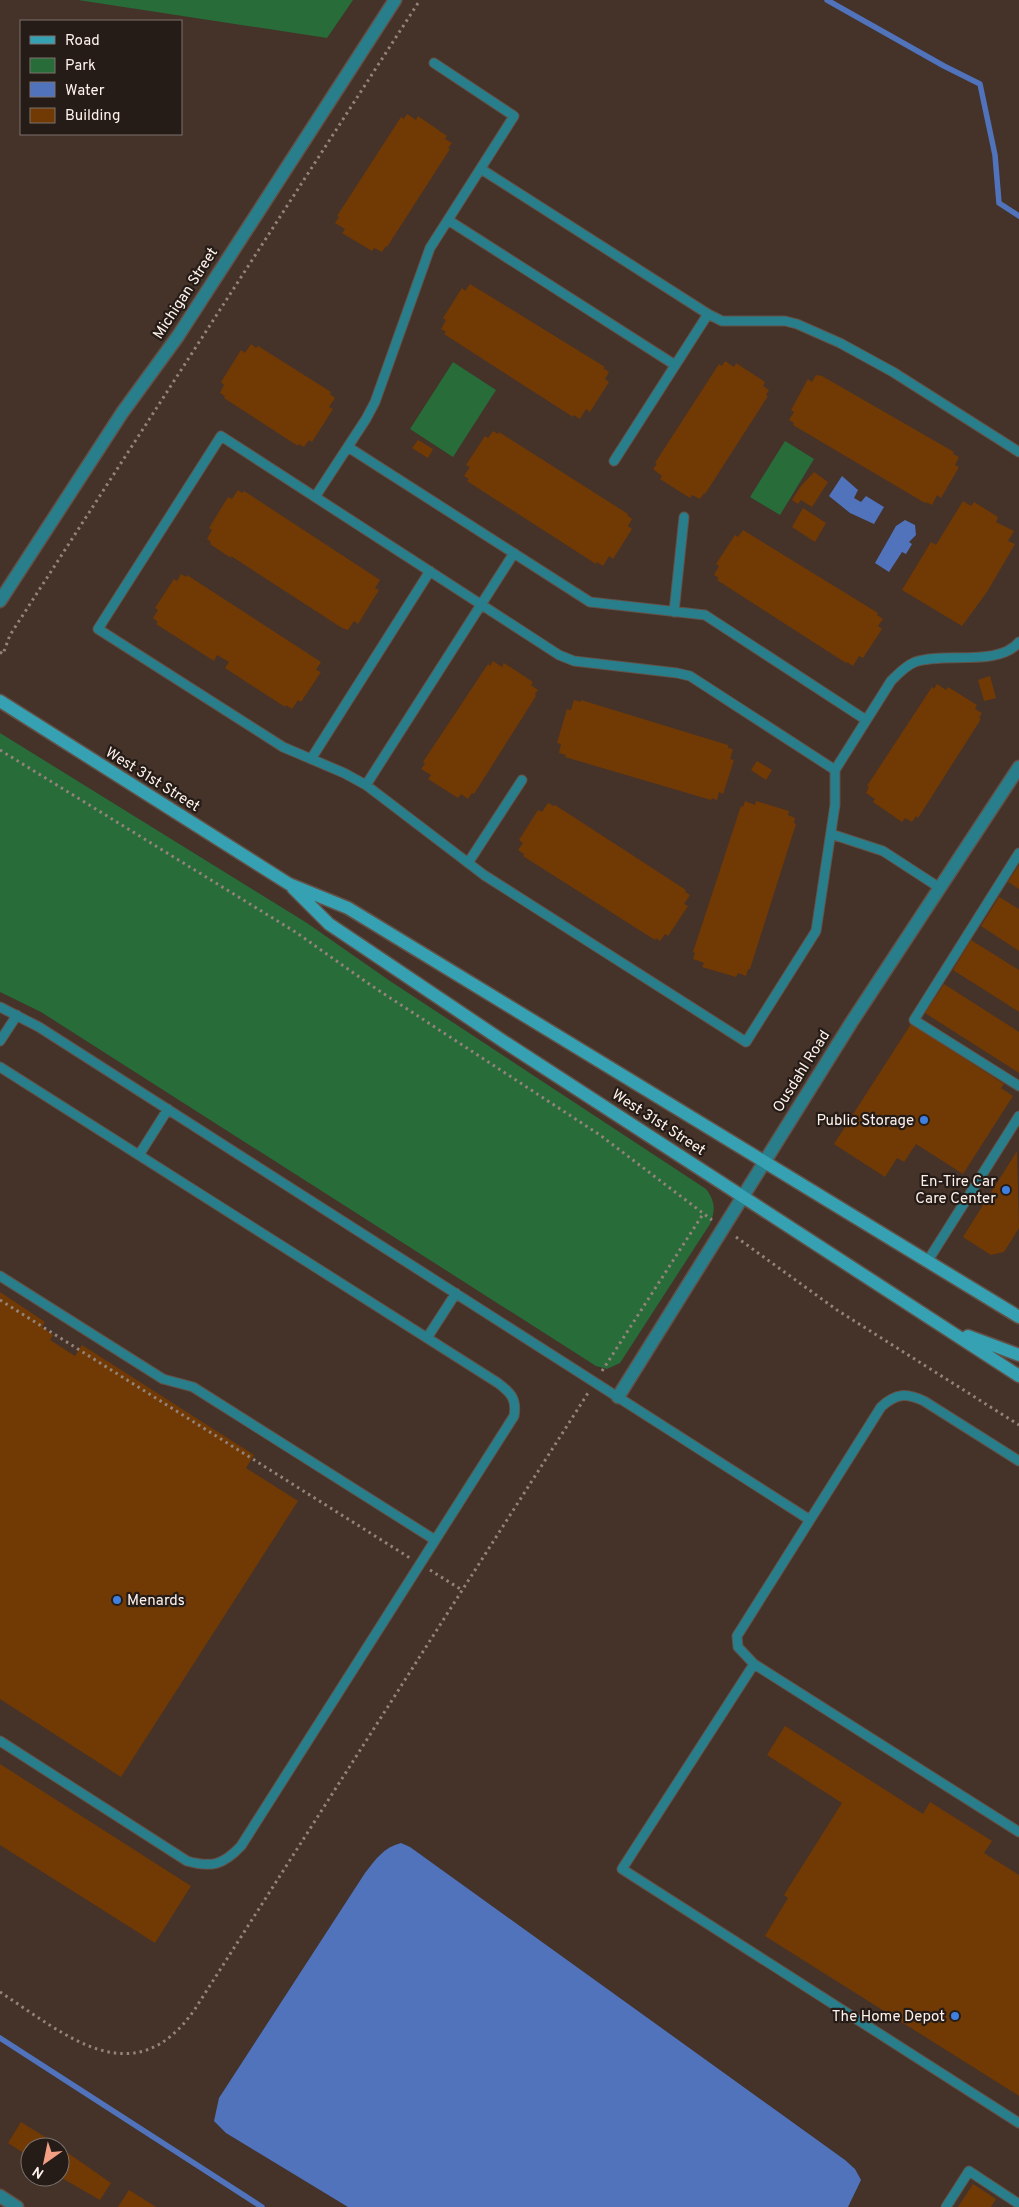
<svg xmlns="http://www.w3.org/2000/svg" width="1019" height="2207" viewBox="0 0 1019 2207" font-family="Overpass,sans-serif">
  <rect width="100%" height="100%" fill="#453228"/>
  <path fill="#286c39" d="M78 0H353L327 38Z
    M453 362 496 390 453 457 410 429Z
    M785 441 814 459 780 515 750 497Z
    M0 733 307 923 390 981 706 1189C715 1201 716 1210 710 1224L620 1363 607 1369 596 1366 41 1012 0 992Z"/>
  <path fill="#5073bc" d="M842 476 858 490 854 498 861 502 866 496 884 507 874 524 850 513 829 496Z
    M905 520 915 525 916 535 909 542 912 544 906 554 902 552 889 572 875 563 896 526Z
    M401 1843 410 1847 845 2160 855 2169 861 2180 848 2207H348L226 2133 214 2121 219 2098 365 1873C375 1860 384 1847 401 1843Z"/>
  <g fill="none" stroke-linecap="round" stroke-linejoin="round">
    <path stroke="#5073bc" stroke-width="5.5" d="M827 0 944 66 980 84 995 155 999 203 1019 216
      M0 2038 262 2207"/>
  </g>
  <path fill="#713a05" d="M407 114 416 120 418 116 447 136 445 139 452 143 448 148 450 149 387 247 386 246 382 252 374 248 372 251 342 233 345 229 335 223 339 217 337 216 401 117 404 119Z
    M470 284 605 367 603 368 609 372 605 379 609 382 590 412 586 409 580 419 574 415 573 417 444 334 446 332 441 329 446 320 443 318 462 288 465 291Z
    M251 344 256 348 258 346 331 392 330 394 335 398 329 407 333 409 312 442 309 440 304 447 299 444 298 446 224 398 225 396 220 393 224 385 221 382 241 350 245 353Z
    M725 361 734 367 736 363 765 382 763 386 769 390 766 395 768 396 705 494 704 493 700 499 692 495 690 498 660 479 662 476 653 469 657 464 655 463 719 364 722 366Z
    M816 375 822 376 954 452 953 454 959 457 955 465 959 467 941 498 937 495 932 505 926 502 925 503 793 425 794 423 789 420 794 412 791 410 808 379 812 382Z
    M493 431 498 434 499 432 628 514 627 515 632 519 628 526 632 529 613 559 609 556 603 566 597 562 596 564 467 481 469 479 464 476 470 467 466 465 485 436 488 438Z
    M418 440 433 449 428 458 412 448Z
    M814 472 828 482 812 507 801 500 798 504 792 500 801 486Z
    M238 490 242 493 244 491 380 580 375 588 379 590 358 624 354 621 348 630 342 628 231 556V558L210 544 211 542 207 539 212 530 209 528 228 497 232 499Z
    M963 501 971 506 974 502 998 517 996 522 1014 531 1008 541 1015 544 987 592 962 626 902 590 931 542 936 545Z
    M803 508 826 523 815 542 792 527Z
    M743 530 878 613 877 615 883 619 878 626 882 629 863 658 859 656 853 666 847 662 846 663 717 580 719 578 714 575 719 566 716 564 735 535 738 537Z
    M181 574 186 577 187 575 321 662 316 670 321 672 301 702 298 700 292 709 286 705 285 707 225 668 229 662 217 655 214 661 156 624 158 622 153 618 158 610 155 608 174 579 177 581Z
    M493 661 502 667 504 663 533 682 531 685 538 690 535 694 536 696 474 794 472 793 468 799 461 794 458 798 428 779 431 775 421 769 425 764 423 762 488 664 490 666Z
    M990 676 996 698 984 701 978 680Z
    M937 684 946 690 948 687 977 705 975 709 982 713 979 718 981 719 918 818 916 816 912 822 905 818 902 822 873 802 875 799 866 793 869 787 867 786 932 687 934 689Z
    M574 700 581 702V700L728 745V748L733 749 730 759 734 760 723 794 719 792 717 800 712 798 711 800 565 757 566 755 559 753 561 744 557 743 567 709 571 710Z
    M757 761 772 770 766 780 751 770Z
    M745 801 755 805 756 801 789 811 788 815 795 818 794 823 796 824 750 969H748L746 976 738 973 736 977 702 967 704 963 693 959 695 953 693 952 741 806 743 807Z
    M548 803 554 806 555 805 686 890 685 892 690 895 684 904 688 906 668 936 665 934 660 941 656 938 655 940 523 856 524 854 518 850 523 843 519 840 538 810 542 812Z
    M1019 865V889L1008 882Z
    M999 897 1019 909V951L981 926Z
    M971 940 1019 970V1012L953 970Z
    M944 984 1019 1032V1073L925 1013Z
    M911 1024 1004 1084 1001 1088 1013 1096 963 1174 916 1144 904 1162 897 1158 885 1177 834 1144Z
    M1017 1151 1019 1228 1004 1252 991 1255 963 1237Z
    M0 1292 45 1322 42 1327 53 1335 50 1340 75 1356 82 1345 254 1455 246 1468 298 1501 121 1777 0 1699Z
    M785 1726 923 1814 930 1802 992 1841 984 1853 1019 1875V2096L765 1936 788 1898 784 1895 842 1803 767 1755Z
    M0 1764 191 1886 155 1943 0 1845Z
    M21 2122 53 2142 50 2147H30V2157L8 2143Z
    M68 2153 111 2183 100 2200 60 2177V2166Z
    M973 2184 996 2199 991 2207H958Z
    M129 2190 156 2207H118Z"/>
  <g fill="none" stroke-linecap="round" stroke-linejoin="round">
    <g stroke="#635147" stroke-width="11">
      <path id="service" d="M481 169 708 314 722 321H785L797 324 840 343 893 372 1019 452
        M448 220 675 365
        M348 447 590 602 705 615 866 720
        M614 461 708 314
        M315 497 366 419 375 402 430 248 514 116 434 63
        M674 612 684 517
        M311 759 430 571
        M835 770 690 676 677 673 574 661 559 655 221 436 98 629 283 747 344 773 366 785 484 875 746 1042 816 931 835 805V770L891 681C898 674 905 666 915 662 945 652 999 667 1019 642
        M366 785 514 553
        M831 834 883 851 940 888
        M1019 853 914 1020 1019 1086
        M468 863 522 780
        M0 1007 39 1027 810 1520
        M0 1041 17 1015
        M0 1067 498 1383C511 1393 517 1399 514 1416L241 1846C223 1865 212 1868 187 1861L0 1741
        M139 1155 168 1109
        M927 1262 1019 1116
        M0 1276 163 1379 193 1387 435 1540
        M427 1338 456 1293
        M1019 1461 924 1401C906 1393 896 1393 881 1407L737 1636 738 1647 754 1664 1019 1832
        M754 1664 622 1869 1019 2123
        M946 2207 969 2171 1019 2204"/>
    </g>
    <g stroke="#635147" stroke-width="15">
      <path id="minor" d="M618 1397 851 1023 1019 767
        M0 2196 17 2207"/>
    </g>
    <g stroke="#635147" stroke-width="15">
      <path id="tertiary" d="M0 601 122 413 178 336 395 0"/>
    </g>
    <g stroke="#635147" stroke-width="15">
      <path id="secondary" d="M0 701 289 884 348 908 1019 1317
        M293 888 329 924 503 1041 1019 1376
        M968 1336 1019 1355"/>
    </g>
    <path stroke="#93837a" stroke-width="3" stroke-dasharray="2.5 4" stroke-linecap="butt" d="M0 652 3 654 10 635 420 0
      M0 750 297 933 372 986 600 1135 712 1220
      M736 1237 837 1310 1019 1425
      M0 1300 410 1558
      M602 1371 703 1214
      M430 1570 462 1590
      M0 1992C66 2035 134 2097 195 2009L588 1393"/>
    <use href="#service" stroke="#297e8b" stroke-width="9"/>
    <use href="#minor" stroke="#297e8b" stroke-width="12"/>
    <use href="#tertiary" stroke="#297e8b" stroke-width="12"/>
    <use href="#secondary" stroke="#35a1b2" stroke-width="12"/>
  </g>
  <g fill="#3f7fe0" stroke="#251c18" stroke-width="2">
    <circle cx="924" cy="1120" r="5"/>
    <circle cx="1006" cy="1190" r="5"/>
    <circle cx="117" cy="1600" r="5"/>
    <circle cx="955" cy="2016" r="5"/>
  </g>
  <g text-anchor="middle" stroke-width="4.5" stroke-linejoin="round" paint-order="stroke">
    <g font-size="15" fill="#fff2eb" stroke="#251c18">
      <text transform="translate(185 293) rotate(-57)" y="5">Michigan Street</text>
      <text transform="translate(153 779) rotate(32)" y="5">West 31st Street</text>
      <text transform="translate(801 1071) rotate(-58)" y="5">Ousdahl Road</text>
      <text transform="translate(659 1122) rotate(33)" y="5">West 31st Street</text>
    </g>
    <g font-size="15" fill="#fff2eb" stroke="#251c18" text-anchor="end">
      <text x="914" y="1125">Public Storage</text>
      <text x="996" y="1186">En-Tire Car<tspan x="996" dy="17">Care Center</tspan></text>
      <text x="127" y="1605" text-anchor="start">Menards</text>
      <text x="945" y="2021">The Home Depot</text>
    </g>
  </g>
  <rect x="20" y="20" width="162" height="115" fill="#251c18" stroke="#7c726c"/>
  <rect x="30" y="36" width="25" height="8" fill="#35a1b2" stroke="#7c726c"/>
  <text x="65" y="45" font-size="15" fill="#fff2eb">Road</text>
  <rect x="30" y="58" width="25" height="15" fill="#286c39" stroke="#7c726c"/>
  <text x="65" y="70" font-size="15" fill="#fff2eb">Park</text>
  <rect x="30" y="82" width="25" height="15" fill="#5073bc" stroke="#7c726c"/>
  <text x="65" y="95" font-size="15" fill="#fff2eb">Water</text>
  <rect x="30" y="108" width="25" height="15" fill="#713a05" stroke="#7c726c"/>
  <text x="65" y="120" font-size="15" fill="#fff2eb">Building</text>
  <g transform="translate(45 2162) rotate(213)"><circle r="24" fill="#251c18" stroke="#7c726c"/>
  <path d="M0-4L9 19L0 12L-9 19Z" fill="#f39f84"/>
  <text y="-8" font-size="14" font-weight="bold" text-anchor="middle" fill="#fff2eb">N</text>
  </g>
</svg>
